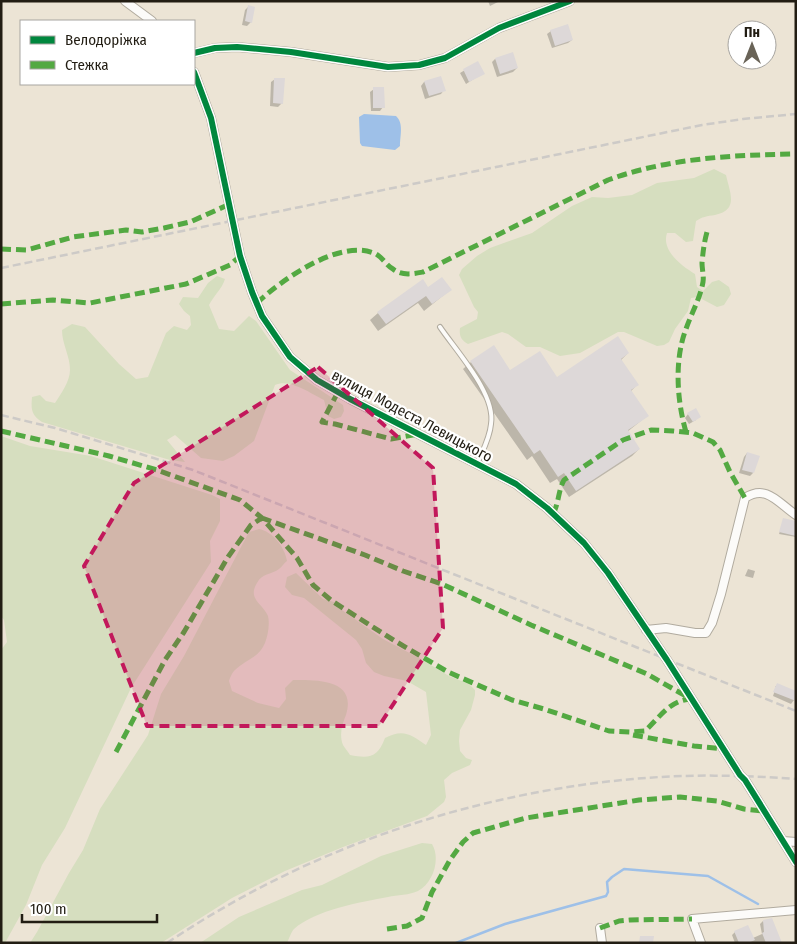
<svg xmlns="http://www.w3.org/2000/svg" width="797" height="944" viewBox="0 0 797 944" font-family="'Fira Sans Condensed',sans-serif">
  <rect width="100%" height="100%" fill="#ece4d5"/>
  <path fill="#d6debf" d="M714 169 726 175C730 193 739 210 715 215 707 216 702 217 696 221L693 241 686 242 675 233H667C661 251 682 266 695 274L697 287 703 291 712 282 719 280 729 287 731 294 724 305 717 307 698 297 691 298 688 311 675 329 669 342 664 345 657 346 624 332H618L580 353 560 356 540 347H526L508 334 502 332 468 344C461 340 459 336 460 328L477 319 478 312 474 307 459 275 462 269 477 256 490 248 532 233 572 206 592 197 608 198 632 195 657 183 694 178Z
    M217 276 225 279C222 289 214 295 209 305L219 329 234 331 249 316 256 321 290 370 343 405 344 411 341 417 334 419 328 416 324 400C311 394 290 378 275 385L254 441 234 456 223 461 201 458 175 435 167 440 185 462 170 460 42 422C31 415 31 409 32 397L40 395 46 401 55 403C61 394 70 381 70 370 70 356 62 344 62 330L72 324 85 327 119 364 136 379 148 377 166 333 174 326 187 330 191 325 190 316 184 311 179 304 183 297 198 298 208 283Z
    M1 436 30 446 91 456 212 495 220 499V521L210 541 211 562 131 688 65 828 42 865 26 905 5 943H1V650L7 642 4 620 1 616Z
    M259 529C272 531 285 547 287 561 284 563 282 567 279 569 271 575 262 573 257 583 247 599 263 604 268 616 270 624 268 635 265 643 259 658 245 660 234 671 232 673 230 678 229 681L232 691 258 703 279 708 286 699 285 688 293 680C317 680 357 679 346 715 342 724 339 735 343 745 345 748 348 752 350 755 370 759 378 757 385 738 403 728 412 735 426 745L431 735 426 692 407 681 384 676 374 672 366 663 362 649 356 640 304 598 292 595 285 587 287 577 296 573 323 599 334 602 342 610 383 639 421 659 449 676 469 684 475 690V695L471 710 460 730 459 741 460 751 466 758 472 760 470 765 452 773 444 780 446 797 444 802 427 816 343 847 285 871 232 898 161 943H30L37 932 69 873 83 850 100 809 148 735 161 694 184 656 242 545 249 532Z
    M422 843 432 844C441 859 433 883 418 891 410 895 397 895 388 897 361 902 315 910 294 929 291 932 289 939 287 943H200L239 917 302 890 322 885 381 856Z"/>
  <path fill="#9ec0e8" d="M364 114 396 116C404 123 400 136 400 146L395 150 362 146 360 143 359 117Z"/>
  <path fill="#0003" d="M488 1H500L490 6Z
    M248 7 251 22 247 26 242 25 245 10Z
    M551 31 572 40 568 43 552 48 547 34Z
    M495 59 517 68 513 72 497 77 492 62Z
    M477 63 483 73 466 84 460 73Z
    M440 77 444 90 441 94 425 99 421 86 424 82Z
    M275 79 282 103 278 107 270 106 271 82Z
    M374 89 383 107 380 111H371L370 92Z
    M428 289 450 290 424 311 418 303 378 331 370 320 378 313Z
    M494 347 510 372 557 379 628 353 621 360 637 385 631 391 647 416 627 432 639 449 632 456 569 497 557 479 550 483 532 456 527 460 463 369 471 362Z
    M688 414 696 420 689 424 685 418Z
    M747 453 753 473 750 476 739 473 744 457Z
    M783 522 796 531V537L779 534Z
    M748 569 755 571 753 578 745 576Z
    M777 685 794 700 791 704 773 696 776 687H775Z
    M763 921 778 943H735L732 935 735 932 753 938 762 934 760 924Z"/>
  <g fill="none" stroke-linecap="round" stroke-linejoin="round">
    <path stroke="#9ec0e8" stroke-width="2.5" d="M456 943 505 924 606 896 608 892 607 882 612 877 624 869 708 876 758 904"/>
  </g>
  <path fill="#ddd8d8" d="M248 5 255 7 252 23 245 21Z
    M568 24 573 40 555 46 550 30Z
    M513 52 518 68 500 74 495 58Z
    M478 61 485 74 469 82 463 69Z
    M441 76 446 91 429 96 424 81Z
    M274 78H285L283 104 273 103Z
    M373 87H384L385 108H373Z
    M442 277 452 290 432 304 426 296 386 324 377 312 423 279 428 287Z
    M618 336 629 353 621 359 639 385 631 390 649 416 628 430 640 449 576 491 564 473 558 477 540 450 534 454 470 361 494 345 510 370 540 351 557 377Z
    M696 408 701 417 693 422 687 413Z
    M747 452 760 456 754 473 742 470Z
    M783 518 796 521V536L779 532Z
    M777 683 796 691V701L773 692Z
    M772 918 782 943H766L762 933 764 932 763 920Z
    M748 925 755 940 748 943H739L734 931Z
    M640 936H654L653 943H639Z"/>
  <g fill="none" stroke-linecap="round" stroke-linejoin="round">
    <g stroke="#b1ab9f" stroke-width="6">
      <path id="service" d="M440 327C457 352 496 394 491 424 490 438 482 452 477 464"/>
    </g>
    <g stroke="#b1ab9f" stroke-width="10">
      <path id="minor" d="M125 1 152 21
        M194 53 215 48 237 47 291 52 388 67 419 65 445 58 499 28 570 1
        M194 72 211 118 240 256 252 292 262 316 290 357 317 380 350 399 516 484 547 508 584 543 608 573 667 660 740 775 745 780 796 862
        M646 630 666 628 695 633H706L712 623 721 594 745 498C767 484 778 503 796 515
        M783 841 796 842
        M600 928 602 943
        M701 943 692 919 796 910"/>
    </g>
    <use href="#service" stroke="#fcfbf9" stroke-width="4"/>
    <use href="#minor" stroke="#fcfbf9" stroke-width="8"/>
    <path stroke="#cdcac7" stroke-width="2.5" stroke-dasharray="8 4" stroke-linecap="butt" d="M1 268 702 125 743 119 796 114
      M1 415 55 428 193 470 796 711
      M167 943C305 850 467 794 633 779 687 774 742 775 796 779"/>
    <path stroke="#53a942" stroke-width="5" stroke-dasharray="10 5" stroke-linecap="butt" d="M1 249 27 250 73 237 126 230 142 232 164 228 190 222 230 204
      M257 303C280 281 341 237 376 254 383 258 386 265 393 269 402 276 412 274 423 272L608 180C668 158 732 155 796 154
      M1 304 53 300 90 303 186 284 230 265 240 256
      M338 392 322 422 335 424 391 439 418 434
      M1 431 109 456 157 470 240 500 262 518 297 558 313 585 332 601 395 641 448 672 512 700 544 709 609 731 630 732 645 731C660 717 670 700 691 699L647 674 531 625 442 584 403 571 365 555 262 518
      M686 432C677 401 674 360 686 329 691 314 700 299 703 282 704 276 702 269 702 263 703 252 704 243 707 232
      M553 514C559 503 558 491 564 480L623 440 651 430 673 431 693 433 713 442 720 450 730 472 745 498
      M633 735 694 746 724 749
      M116 752 165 660 184 632 228 557 251 525 262 518
      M600 928 619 921 630 920 692 919
      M387 929 407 926 422 918 432 892 450 860 463 842 473 833 526 818 639 800 680 797 717 801 744 809 764 811"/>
    <g stroke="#fff" stroke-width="9">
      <path id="cycleway" d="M194 53 215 48 237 47 291 52 388 67 419 65 445 58 499 28 570 1
        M194 72 211 118 240 256 252 292 262 316 290 357 317 380 350 399 516 484 547 508 584 543 608 573 667 660 740 775 745 780 796 862"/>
    </g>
    <use href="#cycleway" stroke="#00873e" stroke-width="6"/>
  </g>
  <path fill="#c2185b" fill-opacity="0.2" stroke="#c2185b" stroke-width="4" stroke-dasharray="10 6" stroke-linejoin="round" d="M318 367 433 468 443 628 379 726H147L84 566 134 483Z"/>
  <g text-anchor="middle" stroke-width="4.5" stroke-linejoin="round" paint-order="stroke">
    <g font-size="15" fill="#221d13" stroke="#fff">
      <text transform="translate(412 416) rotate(28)" y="5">вулиця Модеста Левицького</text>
    </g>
  </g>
  <rect width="797" height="944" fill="none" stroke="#221d13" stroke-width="5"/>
  <rect x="20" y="20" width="175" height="65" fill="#ffffff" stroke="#a7a5a1"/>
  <rect x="30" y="36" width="25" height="8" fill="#00873e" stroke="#a7a5a1"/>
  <text x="65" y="45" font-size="15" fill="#221d13">Велодоріжка</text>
  <rect x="30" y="61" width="25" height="8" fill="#53a942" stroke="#a7a5a1"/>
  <text x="65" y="70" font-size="15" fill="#221d13">Стежка</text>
  <g transform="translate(752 45)"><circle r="24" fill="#ffffff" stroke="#a7a5a1"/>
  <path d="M0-4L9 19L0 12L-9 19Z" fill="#696357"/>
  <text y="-8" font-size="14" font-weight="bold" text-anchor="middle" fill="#221d13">Пн</text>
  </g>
  <path d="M22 914v8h135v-8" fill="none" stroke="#221d13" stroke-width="2.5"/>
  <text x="30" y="914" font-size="15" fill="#221d13" stroke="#ffffff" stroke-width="4" paint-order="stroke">100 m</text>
</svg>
